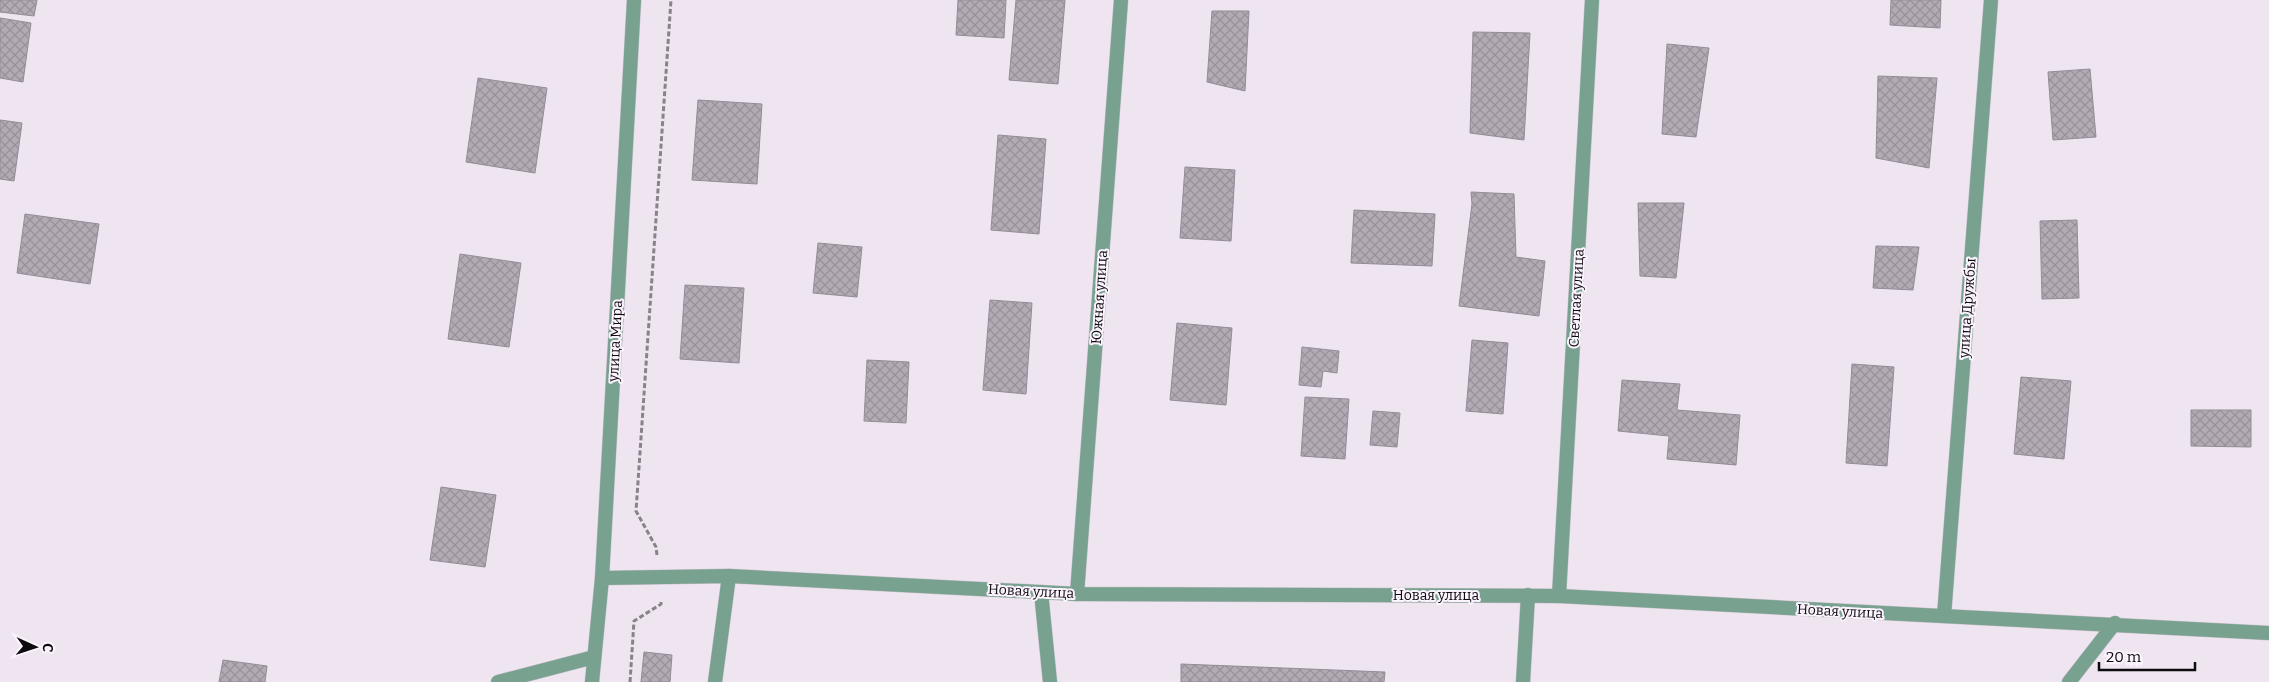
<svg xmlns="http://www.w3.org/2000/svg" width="2269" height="682" viewBox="0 0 2269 682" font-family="Bitter,serif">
  <defs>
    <pattern id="building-cross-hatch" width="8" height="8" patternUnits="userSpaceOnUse" patternTransform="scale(1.25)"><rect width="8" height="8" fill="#b2aab4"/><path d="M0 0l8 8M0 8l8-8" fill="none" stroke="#98919a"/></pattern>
  </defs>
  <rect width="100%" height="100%" fill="#eee5f0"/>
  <path fill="url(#building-cross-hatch)" stroke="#938b95" d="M0 0H37L34 16 0 12Z
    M958 0H1006L1004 38 956 35Z
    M1016 0H1065L1058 84 1009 80Z
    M1891 0H1941L1940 28 1890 25Z
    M1212 11H1249L1245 91 1207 82Z
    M0 18 31 23 23 82 0 78Z
    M1473 32 1530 33 1524 140 1470 133Z
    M1667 44 1709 48 1696 137 1662 134Z
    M2090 69 2096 137 2053 140 2048 72Z
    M1878 76 1937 78 1929 168 1876 158Z
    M478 78 547 88 535 173 466 162Z
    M698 100 762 104 757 184 692 180Z
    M0 120 22 123 14 181 0 179Z
    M998 135 1046 139 1039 234 991 230Z
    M1185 167 1235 170 1231 241 1180 238Z
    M1471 192 1514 194 1516 257 1545 261 1539 316 1459 306 1472 204Z
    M1638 203H1684L1676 278 1640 276Z
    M1354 210 1435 214 1432 266 1351 263Z
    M25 214 99 224 90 284 17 273Z
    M2077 220 2079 298 2042 299 2040 221Z
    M818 243 862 247 857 297 813 293Z
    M1876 246 1919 247 1913 290 1873 288Z
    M460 254 521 263 509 347 448 339Z
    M685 285 744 288 739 363 680 359Z
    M990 300 1032 303 1026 394 983 390Z
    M1177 323 1232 328 1226 405 1170 400Z
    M1472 340 1508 343 1503 414 1466 411Z
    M1302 347 1339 351 1337 373 1323 371 1321 387 1299 385Z
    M867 360 909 362 906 423 864 421Z
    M1852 364 1894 367 1887 466 1846 463Z
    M2021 377 2071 381 2064 459 2014 454Z
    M1622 380 1680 384 1677 410 1740 415 1736 465 1667 459 1669 436 1618 431Z
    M1305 397 1349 399 1345 459 1301 456Z
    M2191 410H2251V447L2191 446Z
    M1373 411 1400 413 1397 447 1370 445Z
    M441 487 496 495 485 567 430 560Z
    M644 652 672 655 670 682H641Z
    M223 660 267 666 265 682H219Z
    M1181 664 1385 672 1384 682H1181Z"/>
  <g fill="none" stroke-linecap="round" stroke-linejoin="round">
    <g stroke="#cac2cc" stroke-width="15">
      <path id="service" d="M1041 592 1050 682
        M715 682 729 576
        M1523 682 1528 595"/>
    </g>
    <g stroke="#cac2cc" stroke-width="15">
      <path id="minor" d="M1077 594 1121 0
        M1559 596 1592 0
        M1944 616 1991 0
        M498 682 594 657
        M2069 682 2115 623"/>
    </g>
    <g stroke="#cac2cc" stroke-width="15">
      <path id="tertiary" d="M602 578 729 576 1077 594 1559 596 2269 633
        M592 682 602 578 634 0"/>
    </g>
    <path stroke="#888289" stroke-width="3" stroke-dasharray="5 2.5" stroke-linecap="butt" d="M657 555 656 547 636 511 671 0
      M630 682 634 621 661 604V601"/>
    <use href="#service" stroke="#78a18f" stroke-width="14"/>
    <use href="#minor" stroke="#78a18f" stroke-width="14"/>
    <use href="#tertiary" stroke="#78a18f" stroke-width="14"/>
  </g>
  <g text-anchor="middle" stroke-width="4" stroke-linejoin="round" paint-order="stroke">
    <g font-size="14" fill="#0d0a0e" stroke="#fbf3fd">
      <text transform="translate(1099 297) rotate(-86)" y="5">Южная улица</text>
      <text transform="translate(1576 298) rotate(-87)" y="5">Светлая улица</text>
      <text transform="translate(1967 308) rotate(-86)" y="5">улица Дружбы</text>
      <text transform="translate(615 341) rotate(-87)" y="5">улица Мира</text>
      <text transform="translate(1031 591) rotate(3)" y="5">Новая улица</text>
      <text x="1436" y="600">Новая улица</text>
      <text transform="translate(1840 611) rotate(3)" y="5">Новая улица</text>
    </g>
  </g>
  <g transform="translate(35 647) rotate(93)" stroke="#fbf3fd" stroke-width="4" paint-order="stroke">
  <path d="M0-4L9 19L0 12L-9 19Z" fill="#0d0a0e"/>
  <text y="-8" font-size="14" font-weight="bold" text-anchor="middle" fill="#0d0a0e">С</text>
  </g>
  <path d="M2099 662v8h96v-8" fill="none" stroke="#0d0a0e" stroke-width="2.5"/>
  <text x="2106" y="662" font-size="15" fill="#0d0a0e" stroke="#fbf3fd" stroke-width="4" paint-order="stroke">20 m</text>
</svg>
